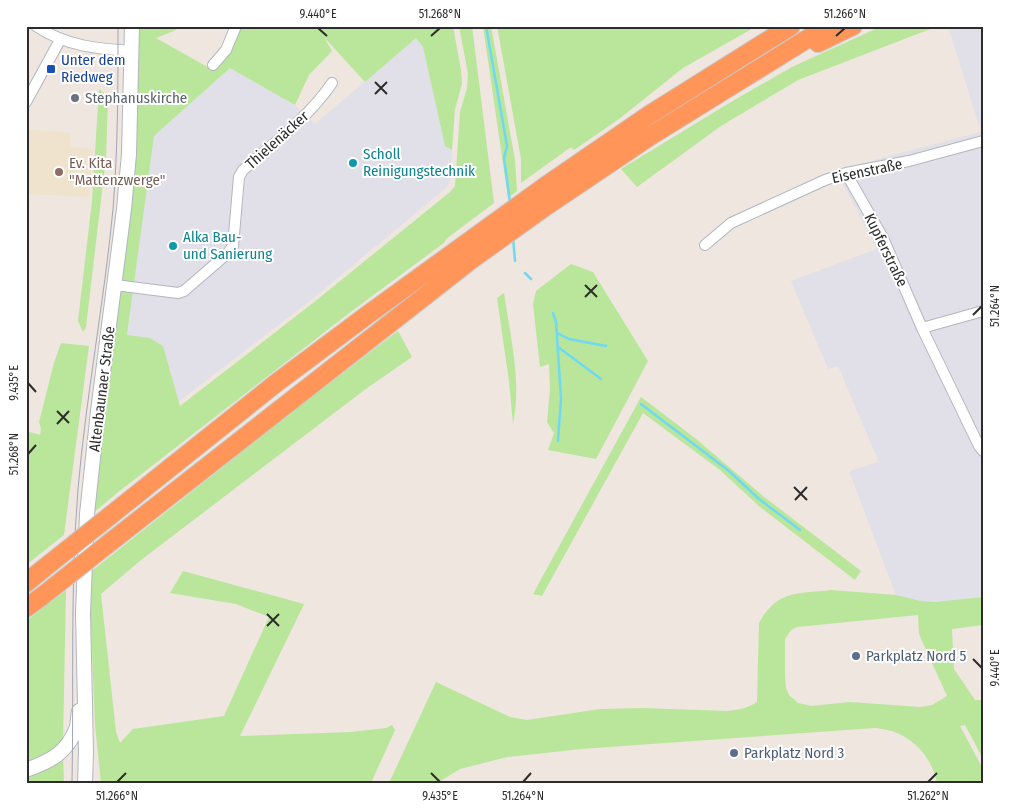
<svg xmlns="http://www.w3.org/2000/svg" width="1009" height="809" viewBox="0 0 1009 809" font-family="'Fira Sans Condensed',sans-serif">
  <rect width="100%" height="100%" fill="#eee6df"/>
  <path fill="#e1dfe7" d="M948 26H983V597L935 602 921 601 896 595 849 471 879 462 838 366 828 369 791 281 877 249 836 170 981 132Z
    M416 38 423 47 445 146 452 150 450 179 447 187 311 300 178 402 170 368 127 335 154 136 230 68 295 105 315 124Z"/>
  <path fill="#f0e3ce" d="M26 129 70 133 71 147 93 149 89 197 26 194Z"/>
  <path fill="#b9e69a" fill-rule="evenodd" d="M136 26H174L176 30 156 38 213 70 229 51 239 26H453L461 70 462 84 455 109 452 150 445 146 423 47 416 38 365 82 324 37 332 51 309 75 295 105 230 68 154 136 127 335 150 338 163 346 180 406 313 303 450 192 455 186 460 112 467 88 468 74 459 26H472L494 203 446 239 445 242 348 314 117 493 92 514Z
    M483 26H491L515 160 517 191 508 198Z
    M497 26H757L683 68 619 119 574 150 571 147 521 183V159Z
    M882 26H938L798 80 721 126 637 187 621 169 736 99 792 67Z
    M99 89 108 97 106 158 86 327 83 332 78 321 92 201Z
    M571 264 593 272 648 361 596 459 548 450 554 433 547 422 550 388 549 364 540 367 533 304 536 291Z
    M504 293C510 336 522 381 513 424L509 381 497 298Z
    M398 331 412 357 367 388 141 560 101 594 116 732 120 743 133 729 224 716 269 617 236 604 170 593 183 571 304 604 240 736 351 732 386 728 392 725 395 730 371 783H101L95 725 89 577 93 570 315 394Z
    M61 343 89 346 64 535 26 565V431L40 435 41 429 39 422 54 363Z
    M641 397 695 438 763 496 861 571 855 580 760 507 720 470 643 413 542 596 533 594Z
    M66 590 63 742 60 749 26 765V621Z
    M831 590 896 595 921 601 935 602 983 597V625L952 629 954 669 975 700H983V759L965 725 960 726 983 769V783H937C931 752 906 730 875 728L581 749 507 757 460 769 437 783H389L436 682 510 717 527 720 600 709 642 708 727 711C738 710 748 708 757 702L759 623C777 590 797 594 831 590ZM918 615 919 634 947 696 932 705 920 707 850 702 811 706 798 703 789 695 786 688 785 677V639L791 630 797 627Z
    M63 756 64 783H26V775Z"/>
  <g fill="none" stroke-linecap="round" stroke-linejoin="round">
    <path stroke="#6fd9f3" stroke-width="2.5" d="M486 26 507 146 504 158 510 202
      M513 237 515 261
      M525 273 531 279
      M553 313 556 322 561 398 558 441
      M557 333 569 339 606 346
      M558 347 601 379
      M641 404 729 471 759 499 800 530"/>
    <g stroke="#b2b6c0" stroke-width="12">
      <path id="street" d="M36 26C66 46 97 49 132 51
        M213 65 226 50 236 26
        M26 102 60 40
        M846 173 883 238 922 328 979 446 983 451
        M705 245 731 223 825 180 846 173 909 161 983 141
        M115 285 178 293 184 291 228 253 233 246 239 177 243 170C274 143 309 117 332 83
        M922 328 983 311"/>
    </g>
    <g stroke="#b2b6c0" stroke-width="16">
      <path id="secondary" d="M26 770C51 761 67 753 77 727 78 721 78 716 79 711
        M85 783 86 752 83 613 87 514 98 411 124 209 129 154 132 26"/>
    </g>
    <g stroke="#c8c8c8" stroke-width="20">
      <path id="highway" d="M818 43 853 26
        M111 515 275 384 370 313 544 187 649 115 791 26
        M108 544 471 260 545 207 652 135 828 26
        M26 583 43 569
        M26 608 41 597"/>
    </g>
    <use href="#street" stroke="#fff" stroke-width="10"/>
    <use href="#secondary" stroke="#fff" stroke-width="14"/>
    <use href="#highway" stroke="#ff9559" stroke-width="18"/>
    <path stroke="#a1a6b7" stroke-width="1" d="M72 783C74 685 70 587 78 489 86 396 104 303 113 209 118 149 118 87 118 26"/>
    <g stroke="#c8c8c8" stroke-width="20" stroke-linecap="butt">
      <path id="highway-bridge" d="M43 569 111 515
        M41 597 108 544"/>
    </g>
    <use href="#highway-bridge" stroke="#ff9559" stroke-width="18"/>
  </g>
  <path fill="none" stroke="#2c2c2c" stroke-width="2" d="M318 28 327 36M431 36 440 28M836 36 845 28M375 82 387 94M375 94 387 82M585 285 597 297M585 297 597 285M973 315 982 306M28 383 36 392M57 411 69 423M57 424 69 411M28 454 36 445M794 487 807 500M795 500 807 487M267 614 279 626M267 626 279 614M973 659 982 668M431 773 440 782M117 782 126 773M523 782 531 773M928 782 937 773"/>
  <rect fill="#1a4fb4" stroke="#fff" stroke-width="2" x="46" y="64" width="10" height="10" rx="2.5"/>
  <circle fill="#6b7280" stroke="#fff" stroke-width="2" cx="75" cy="98" r="5"/>
  <g fill="#0f9aa8" stroke="#fff" stroke-width="2">
    <circle cx="353" cy="163" r="5"/>
    <circle cx="173" cy="246" r="5"/>
  </g>
  <circle fill="#8d6e63" stroke="#fff" stroke-width="2" cx="59" cy="172" r="5"/>
  <g fill="#5c6f8a" stroke="#fff" stroke-width="2">
    <circle cx="856" cy="656" r="5"/>
    <circle cx="734" cy="753" r="5"/>
  </g>
  <g text-anchor="middle" stroke-width="4" stroke-linejoin="round" paint-order="stroke">
    <g font-size="15" fill="#164399" stroke="#fff" text-anchor="start">
      <text x="61" y="65">Unter dem<tspan x="61" dy="17">Riedweg</tspan></text>
    </g>
    <g font-size="15" fill="#5b616d" stroke="#fff" text-anchor="start">
      <text x="85" y="103">Stephanuskirche</text>
    </g>
    <g font-size="15" fill="#2c2c2c" stroke="#fff">
      <text transform="translate(277 140) rotate(-42)" y="5">Thielenäcker</text>
      <text transform="translate(867 171) rotate(-12)" y="5">Eisenstraße</text>
      <text transform="translate(886 250) rotate(64)" y="5">Kupferstraße</text>
      <text transform="translate(102 389) rotate(-83)" y="5">Altenbaunaer Straße</text>
    </g>
    <g font-size="15" fill="#0d838f" stroke="#fff" text-anchor="start">
      <text x="363" y="159">Scholl<tspan x="363" dy="17">Reinigungstechnik</tspan></text>
      <text x="183" y="242">Alka Bau-<tspan x="183" dy="17">und Sanierung</tspan></text>
    </g>
    <g font-size="15" fill="#785e54" stroke="#fff" text-anchor="start">
      <text x="69" y="168">Ev. Kita<tspan x="69" dy="17">"Mattenzwerge"</tspan></text>
    </g>
    <g font-size="15" fill="#4e5e75" stroke="#fff" text-anchor="start">
      <text x="866" y="661">Parkplatz Nord 5</text>
      <text x="744" y="758">Parkplatz Nord 3</text>
    </g>
  </g>
  <rect width="1009" height="809" fill="none" stroke="#ffffff" stroke-width="55"/>
  <rect x="28" y="28" width="954" height="754" fill="none" stroke="#2c2c2c" stroke-width="2"/>
  <g font-size="12" text-anchor="middle" fill="#2c2c2c">
    <text x="318" y="18">9.440°E</text>
    <text x="440" y="18">51.268°N</text>
    <text x="845" y="18">51.266°N</text>
    <text transform="translate(995 306) rotate(-90)" y="4">51.264°N</text>
    <text transform="translate(14 383) rotate(-90)" y="4">9.435°E</text>
    <text transform="translate(14 454) rotate(-90)" y="4">51.268°N</text>
    <text transform="translate(995 668) rotate(-90)" y="4">9.440°E</text>
    <text x="117" y="800">51.266°N</text>
    <text x="440" y="800">9.435°E</text>
    <text x="523" y="800">51.264°N</text>
    <text x="928" y="800">51.262°N</text>
  </g>
</svg>
